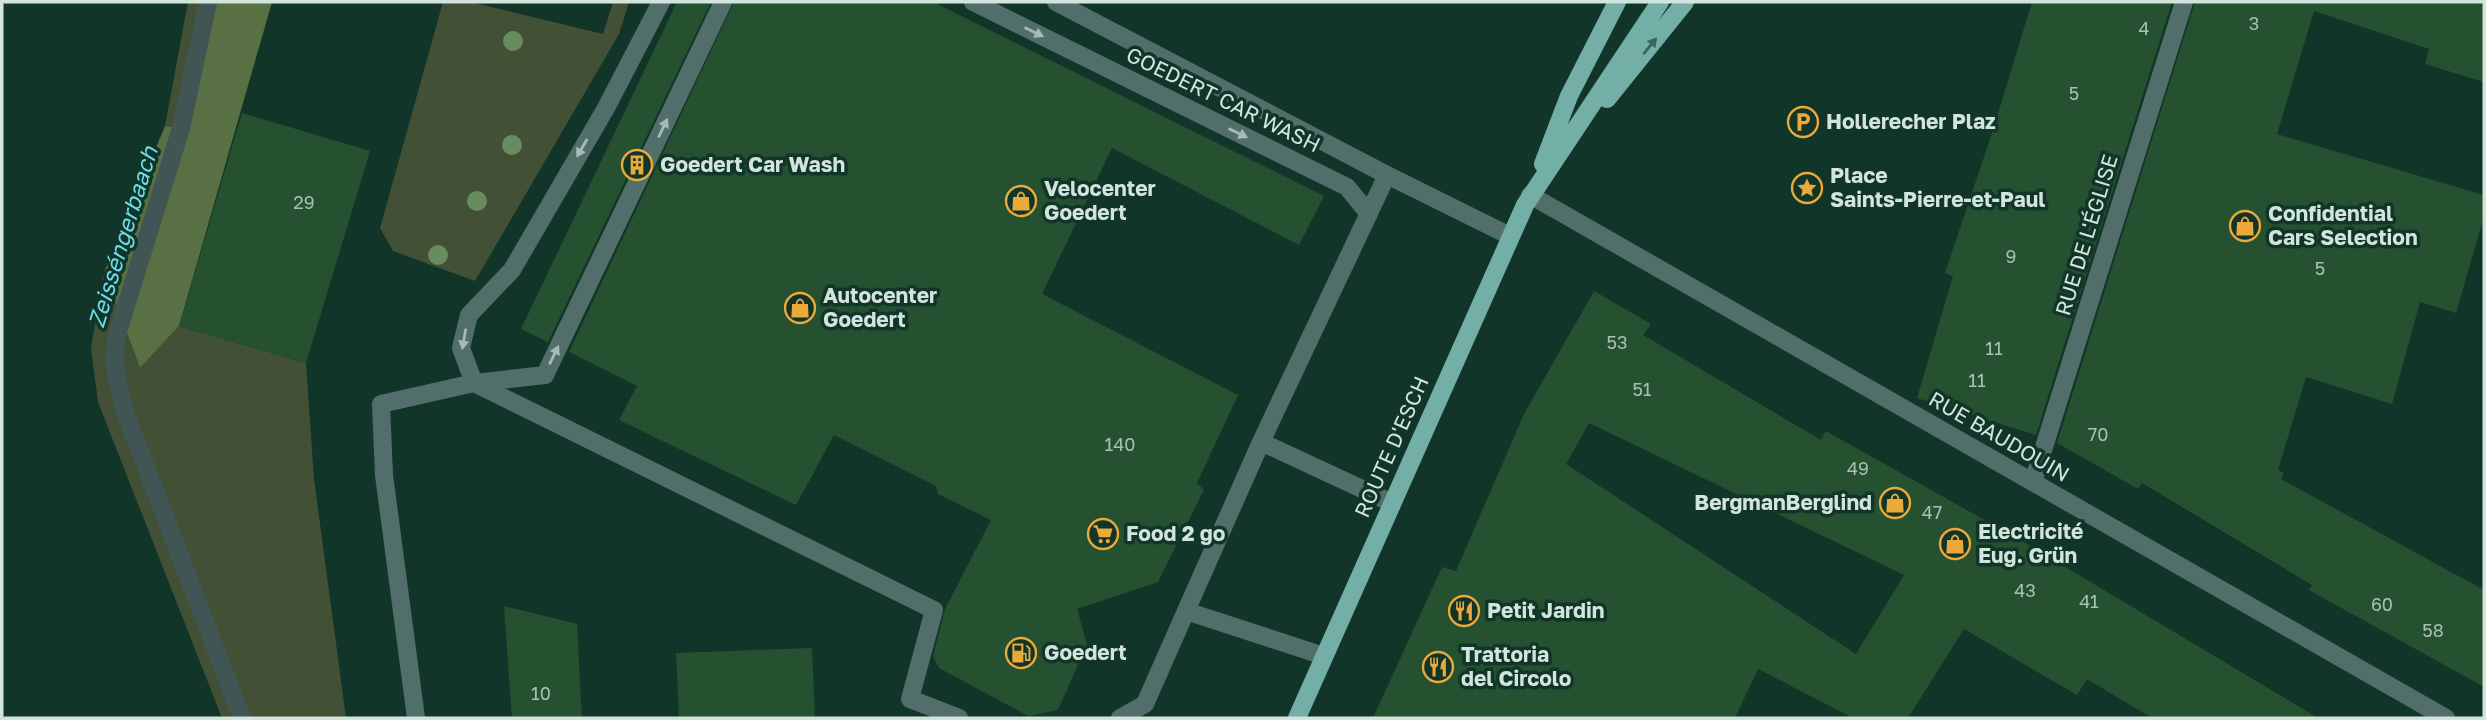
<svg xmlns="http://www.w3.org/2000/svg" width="2486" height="720" viewBox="0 0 2486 720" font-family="'Golos Text',sans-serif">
  <rect width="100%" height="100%" fill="#123529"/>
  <path fill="#425036" d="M188 2H208L181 128 165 126Z
    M443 2H471L603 34 613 2H629L619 34 475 281 393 251 380 228Z
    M104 272 140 368 179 326 306 363 314 479 346 718H222L98 402 91 348Z"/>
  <path fill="#587043" d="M208 2H272L179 326 140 368 104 272 165 126 181 128Z"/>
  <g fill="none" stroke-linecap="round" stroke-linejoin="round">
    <path stroke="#405554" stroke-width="18" d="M208 2 181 128 116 338 115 367 125 412 242 718"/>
  </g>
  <path fill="#255130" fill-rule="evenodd" d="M677 2H711L548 342 521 329Z
    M734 2H933L1324 196 1299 245 1112 148 1042 294 1238 395 1197 483 1204 490 1158 582 1077 609 1087 644 1058 710 1028 716 939 668 933 656 945 609 991 520 938 494 936 486 834 435 796 505 619 420 637 386 569 352Z
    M2032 2H2172L2036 435 1917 398 1953 276 1945 273 1993 130Z
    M2195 2H2484V82L2425 64 2429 49 2314 11 2277 134 2484 195V216L2456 313 2420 302 2392 404 2306 377 2278 470 2284 473 2281 479 2484 590V687L2309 590 2312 585 2142 483 2138 489 2057 443Z
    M242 113 370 151 306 363 179 326Z
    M1594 291 1651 324 1643 335 1821 440 1826 431 2022 541 2318 718H2152L2087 679 2077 695 1964 629 1908 718H1853L1758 669 1735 718H1373L1442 567 1456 571 1524 414ZM1589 423 1904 575 1856 654 1566 464Z
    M504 606 577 624 582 718H512Z
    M812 648 815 718H679L676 653Z"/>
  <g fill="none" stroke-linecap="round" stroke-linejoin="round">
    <path stroke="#526e6b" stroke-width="18" d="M661 2 606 108 512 270 469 315 461 348 474 383 545 375 723 2
      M973 2 1347 187 1369 214
      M1056 2 1387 175 1510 236
      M1261 442 1392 503
      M1186 611 1261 442 1387 175
      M416 718 384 475 381 404 474 383 934 610 910 699 959 718
      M1120 718 1145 704 1186 611 1324 656"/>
    <path stroke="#526e6b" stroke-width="18" d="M1530 195 2446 718
      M2033 482 2184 2"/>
    <path stroke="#73aea7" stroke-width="18" d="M1607 99 1685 2
      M1543 164 1569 96 1617 2
      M1297 718 1525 205 1660 2"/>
  </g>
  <g fill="#678c60">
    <circle cx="513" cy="41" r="10"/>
    <circle cx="512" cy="145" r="10"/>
    <circle cx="477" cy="201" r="10"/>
    <circle cx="438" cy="255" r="10"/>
  </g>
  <defs><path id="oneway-solid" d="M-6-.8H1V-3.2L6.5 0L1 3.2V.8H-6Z" transform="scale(1.75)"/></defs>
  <g fill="#a5bbb5">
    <use href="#oneway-solid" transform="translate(1034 32) rotate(26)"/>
    <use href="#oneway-solid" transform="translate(663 128) rotate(-64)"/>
    <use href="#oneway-solid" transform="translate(1238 133) rotate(26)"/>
    <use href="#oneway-solid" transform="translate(582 148) rotate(120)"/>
    <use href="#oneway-solid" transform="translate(464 339) rotate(100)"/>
    <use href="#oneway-solid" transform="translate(554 355) rotate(-64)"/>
  </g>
  <use fill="#39655b" href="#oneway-solid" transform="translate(1650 46) rotate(-51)"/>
  <defs>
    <g id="parking-ring" transform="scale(1.575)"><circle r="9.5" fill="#123529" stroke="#eba939" stroke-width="1.5"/><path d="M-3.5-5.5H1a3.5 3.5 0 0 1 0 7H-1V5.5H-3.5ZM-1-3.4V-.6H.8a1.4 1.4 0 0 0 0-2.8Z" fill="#eba939"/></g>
    <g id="building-ring" transform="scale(1.575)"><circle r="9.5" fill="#123529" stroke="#eba939" stroke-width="1.5"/><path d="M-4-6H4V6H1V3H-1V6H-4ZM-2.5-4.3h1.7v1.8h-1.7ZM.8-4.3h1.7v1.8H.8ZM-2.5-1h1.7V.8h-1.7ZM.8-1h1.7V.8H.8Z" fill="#eba939"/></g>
    <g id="sight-ring" transform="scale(1.575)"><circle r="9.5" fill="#123529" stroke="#eba939" stroke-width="1.5"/><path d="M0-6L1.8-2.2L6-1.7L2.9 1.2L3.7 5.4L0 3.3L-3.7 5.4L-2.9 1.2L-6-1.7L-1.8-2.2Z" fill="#eba939"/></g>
    <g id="shop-ring" transform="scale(1.575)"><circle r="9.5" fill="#123529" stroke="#eba939" stroke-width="1.5"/><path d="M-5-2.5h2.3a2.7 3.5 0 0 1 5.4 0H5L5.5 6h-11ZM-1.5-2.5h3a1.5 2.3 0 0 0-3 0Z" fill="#eba939"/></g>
    <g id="supermarket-ring" transform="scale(1.575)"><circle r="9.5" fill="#123529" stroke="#eba939" stroke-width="1.5"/><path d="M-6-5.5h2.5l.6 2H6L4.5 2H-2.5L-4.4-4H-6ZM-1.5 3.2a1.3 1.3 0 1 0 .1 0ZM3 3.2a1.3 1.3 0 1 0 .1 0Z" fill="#eba939"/></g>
    <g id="restaurant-ring" transform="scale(1.575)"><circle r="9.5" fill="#123529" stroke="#eba939" stroke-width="1.5"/><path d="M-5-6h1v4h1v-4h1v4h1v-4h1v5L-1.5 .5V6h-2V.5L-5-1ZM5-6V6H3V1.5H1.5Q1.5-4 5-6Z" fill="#eba939"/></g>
    <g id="fuel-ring" transform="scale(1.575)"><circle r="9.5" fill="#123529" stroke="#eba939" stroke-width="1.5"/><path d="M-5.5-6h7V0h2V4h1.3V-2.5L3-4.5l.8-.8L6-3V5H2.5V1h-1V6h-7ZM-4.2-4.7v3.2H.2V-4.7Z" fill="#eba939"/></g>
  </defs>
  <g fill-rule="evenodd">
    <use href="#parking-ring" x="1803" y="122"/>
    <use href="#building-ring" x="637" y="165"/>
    <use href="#sight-ring" x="1807" y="188"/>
    <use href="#shop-ring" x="1021" y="201"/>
    <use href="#shop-ring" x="2245" y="226"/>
    <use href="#shop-ring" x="800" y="308"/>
    <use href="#shop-ring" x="1895" y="503"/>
    <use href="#supermarket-ring" x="1103" y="534"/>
    <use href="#shop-ring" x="1955" y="544"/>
    <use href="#restaurant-ring" x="1464" y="611"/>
    <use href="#fuel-ring" x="1021" y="653"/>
    <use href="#restaurant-ring" x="1438" y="667"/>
  </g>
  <g text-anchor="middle" stroke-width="7" stroke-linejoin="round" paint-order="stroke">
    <g font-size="18" fill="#a7c0b2">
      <text x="2254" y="30">3</text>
      <text x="2144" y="35">4</text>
      <text x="2074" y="100">5</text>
      <text x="304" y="209">29</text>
      <text x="2011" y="263">9</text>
      <text x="2320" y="275">5</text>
      <text x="1617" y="349">53</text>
      <text x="1994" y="355">11</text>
      <text x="1977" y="387">11</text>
      <text x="1642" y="396">51</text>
      <text x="2098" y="441">70</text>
      <text x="1120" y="451">140</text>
      <text x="1858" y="475">49</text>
      <text x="1932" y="519">47</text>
      <text x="2025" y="597">43</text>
      <text x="2089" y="608">41</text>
      <text x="2382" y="611">60</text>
      <text x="2433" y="637">58</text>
      <text x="541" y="700">10</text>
    </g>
    <g font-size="21" fill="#d2e5dd" stroke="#123529">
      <text transform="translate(1223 100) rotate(26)" y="7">GOEDERT CAR WASH</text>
      <text transform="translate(2087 235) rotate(-73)" y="7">RUE DE L'ÉGLISE</text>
      <text transform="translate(1999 437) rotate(30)" y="7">RUE BAUDOUIN</text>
      <text transform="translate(1392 447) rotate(-66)" y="7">ROUTE D'ESCH</text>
    </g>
    <g font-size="21" font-weight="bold" fill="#d2e5dd" stroke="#123529" text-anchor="start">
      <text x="1826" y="129">Hollerecher Plaz</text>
      <text x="660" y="172">Goedert Car Wash</text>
      <text x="1830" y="183">Place<tspan x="1830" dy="24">Saints-Pierre-et-Paul</tspan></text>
      <text x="1044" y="196">Velocenter<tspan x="1044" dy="24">Goedert</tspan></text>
      <text x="2268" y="221">Confidential<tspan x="2268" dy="24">Cars Selection</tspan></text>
      <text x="823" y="303">Autocenter<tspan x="823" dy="24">Goedert</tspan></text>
      <text x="1872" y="510" text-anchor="end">BergmanBerglind</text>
      <text x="1978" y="539">Electricité<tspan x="1978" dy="24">Eug. Grün</tspan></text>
      <text x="1126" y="541">Food 2 go</text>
      <text x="1487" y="618">Petit Jardin</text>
      <text x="1044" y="660">Goedert</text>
      <text x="1461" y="662">Trattoria<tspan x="1461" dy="24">del Circolo</tspan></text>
    </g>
    <g font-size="23" font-style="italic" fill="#6cdce8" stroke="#123529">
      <text transform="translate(123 237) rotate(-73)" y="8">Zeisséngerbaach</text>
    </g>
  </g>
  <rect width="2486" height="720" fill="none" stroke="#d2e5dd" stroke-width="7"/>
</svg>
